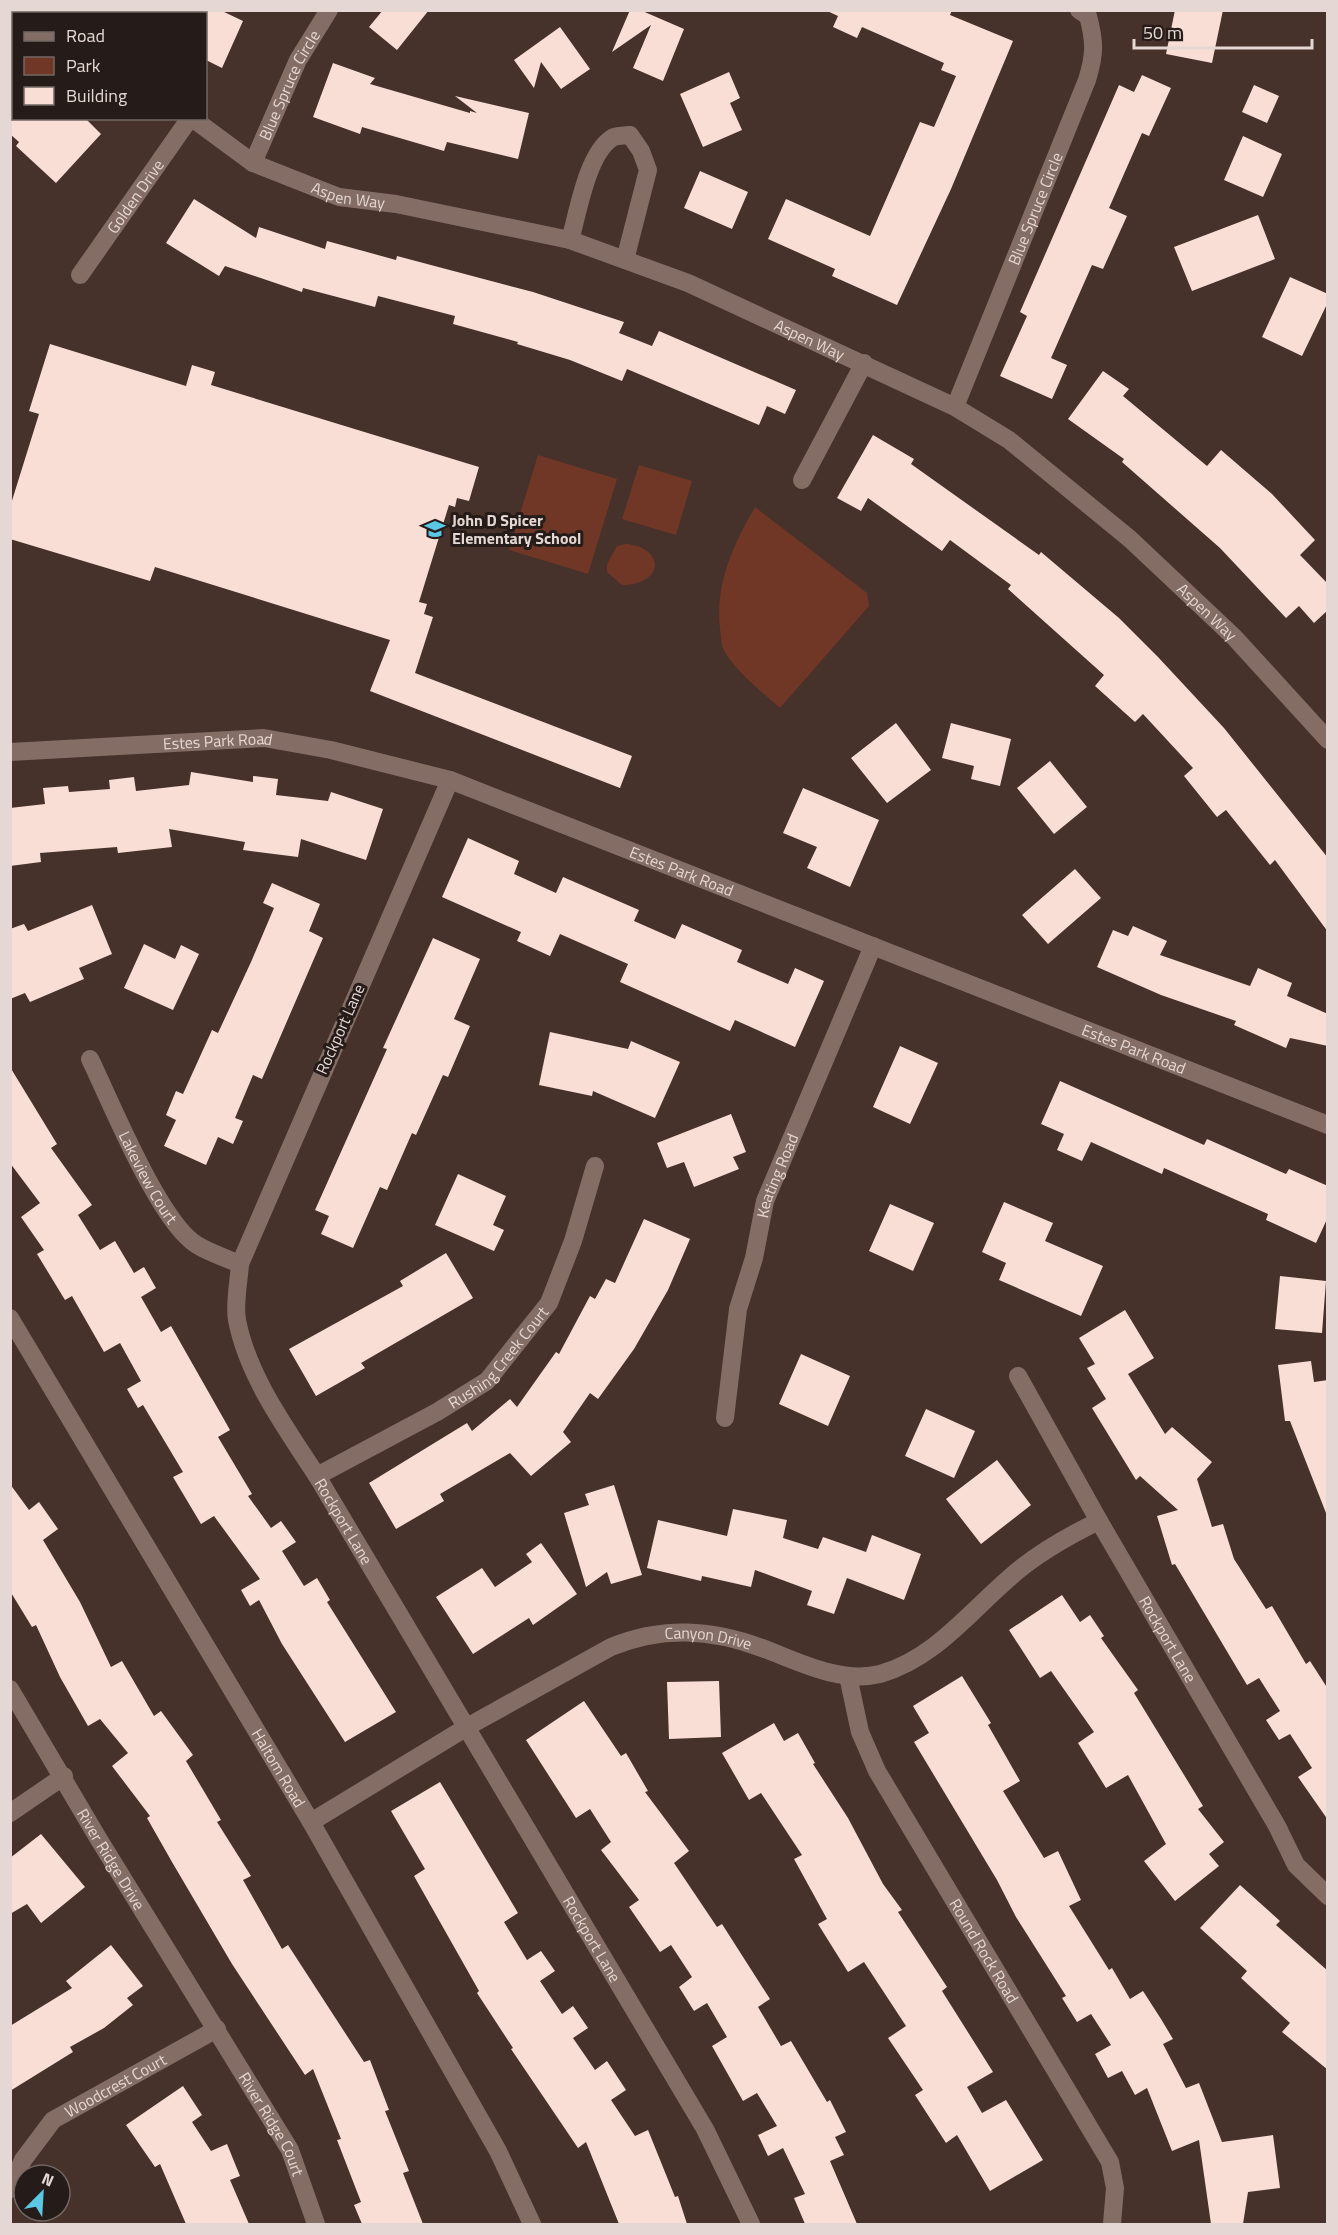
<svg xmlns="http://www.w3.org/2000/svg" width="1338" height="2235" viewBox="0 0 1338 2235" font-family="'Titillium Web',sans-serif">
  <rect width="100%" height="100%" fill="#46312b"/>
  <path fill="#703726" d="M538 455 617 479 588 574 509 550Z
    M639 465 692 481 676 535 622 519Z
    M755 507 867 593 869 606 780 708C765 695 730 666 723 648 721 643 721 635 720 629 715 584 733 545 755 507Z
    M626 544C664 547 666 584 622 585L607 572V564L617 546Z"/>
  <path fill="#f8ded5" d="M206 10H220L243 21 222 68 206 60Z
    M383 10H429L397 50 369 27Z
    M630 10H640L684 29 663 81 633 68 651 25 612 52Z
    M825 10H952L950 15 1013 41 951 189 897 305 832 276 835 269 768 239 786 199 870 236 920 122 934 127 956 76 941 70 944 63 862 27 857 38 833 27 838 16Z
    M1175 10H1223L1212 63 1166 54Z
    M560 27 590 69 561 89 541 62 534 88 514 60Z
    M333 63 375 78 370 84 470 113V111L477 113 455 96 529 113 518 159 447 142 444 151 362 127 360 134 313 117Z
    M729 72 740 98 730 103 742 130 703 147 680 94Z
    M1142 75 1171 88 1149 136 1142 133 1109 208 1127 216 1103 269 1092 265 1051 358 1067 365 1052 399 1000 376 1027 316 1020 312 1119 85 1134 92Z
    M1254 85 1279 96 1267 123 1242 112Z
    M10 118H85L101 134 56 183 16 146 19 142 10 134Z
    M1243 136 1282 154 1263 197 1224 180Z
    M700 171 748 192 732 229 684 208Z
    M194 199 256 238 259 227 325 249 327 241 396 260 397 256 533 292 624 322 619 333 652 346 659 331 796 390 785 414 767 406 759 425 627 369 622 381 570 360 517 344 518 342 453 324 455 316 378 296 375 307 303 288 302 292 225 266 219 276 166 243Z
    M1258 215 1275 259 1192 291 1174 247Z
    M1290 277 1328 294V302L1302 356 1262 337Z
    M50 344 186 386 192 365 215 372 211 385 479 467 469 501 457 498 455 507 449 505 419 602 427 604 424 614 433 617 415 673 632 756 620 788 370 691 390 640 155 567 150 581 10 539V507L39 414 29 411Z
    M1103 371 1129 389 1123 396 1207 466 1221 450 1272 494 1315 540 1300 555 1328 584V610L1314 623 1299 606 1286 618 1220 548 1122 462 1124 459 1068 419Z
    M873 435 914 459 911 464 1039 555 1041 552 1119 618 1158 657 1224 728 1328 858V932L1275 860 1270 865 1226 810 1217 817 1184 776 1193 768 1143 714 1135 722 1095 686 1104 675 1008 589 1011 585 950 540 942 551 868 498 861 511 837 498Z
    M896 723 931 770 887 803 851 758Z
    M951 723 1011 739 1000 786 971 779 974 766 942 758Z
    M1050 761 1087 807 1054 834 1017 788Z
    M191 772 253 782V776L278 779 276 795 328 801 331 792 383 809 366 860 301 839 298 857 243 850 245 842 169 829 172 847 118 853 117 847 40 853 41 862 10 866V808L45 804 43 788 68 786 69 792 110 789 109 780 134 777 136 791 189 785Z
    M803 788 879 820 850 887 807 868 817 847 783 833Z
    M468 838 519 861 514 874 556 893 563 877 639 910 634 921 675 939 682 924 742 950 737 962 788 984 795 968 824 981 795 1047 735 1020 730 1031 620 982 628 964 560 934 550 956 517 941 521 932 442 897Z
    M1075 869 1101 898 1048 944 1022 915Z
    M272 883 320 904 309 931 323 938 262 1079 253 1075 235 1118 243 1121 233 1144 218 1137 206 1165 164 1146 176 1120 166 1115 176 1091 183 1094 212 1030 218 1033 251 962 274 908 263 903Z
    M92 905 112 954 79 968 84 979 30 1002 25 993 10 999V929L24 924 28 931Z
    M1133 926 1167 941 1160 955 1250 986 1258 968 1292 983 1287 996 1328 1014V1046L1290 1038 1286 1048 1234 1025 1236 1021 1161 995 1097 967 1113 930 1128 936Z
    M433 938 480 959 454 1019 470 1026 448 1077 443 1075 416 1135 412 1133 387 1190 380 1187 353 1248 321 1234 329 1216 315 1210 387 1049 383 1048Z
    M144 944 175 959 181 945 199 954 173 1010 124 988Z
    M550 1032 628 1049 631 1041 680 1062 655 1118 593 1091 592 1096 539 1085Z
    M900 1046 938 1063 910 1124 873 1107Z
    M10 1067 57 1144 51 1148 92 1205 78 1215 100 1250 115 1241 134 1273 144 1267 156 1288 141 1297 161 1332 171 1326 230 1430 218 1437 252 1494 248 1496 271 1528 281 1521 296 1542 282 1551 304 1586 317 1578 330 1600 327 1602 396 1712 345 1742 282 1644 259 1600 250 1606 241 1590 260 1579 214 1516 201 1524 173 1477 183 1472 143 1405 138 1408 127 1389 141 1381 120 1343 104 1352 72 1296 65 1300 37 1254 44 1250 21 1217 40 1203 10 1163Z
    M1060 1081 1204 1145 1207 1139 1286 1174 1289 1169 1328 1186V1217L1316 1243 1266 1220 1268 1214 1164 1168 1162 1174 1091 1142 1082 1161 1057 1150 1064 1134 1041 1124Z
    M731 1114 746 1152 733 1157 739 1169 694 1187 684 1162 667 1168 657 1143Z
    M458 1174 506 1196 493 1225 504 1230 494 1251 435 1225Z
    M1004 1202 1053 1223 1045 1241 1103 1266 1081 1316 999 1280 1006 1263 982 1252Z
    M890 1204 934 1223 913 1271 869 1251Z
    M644 1219 690 1239 668 1290 634 1349 598 1399 590 1393 563 1432 571 1442 531 1476 510 1453 440 1494 444 1501 396 1529 369 1483 467 1423 472 1431 510 1399 517 1407 556 1352 559 1354 590 1296 595 1299 606 1279 615 1283Z
    M446 1253 473 1298 361 1363 365 1368 316 1396 289 1349 403 1286 400 1281Z
    M1280 1276 1326 1281 1322 1333 1275 1329Z
    M1125 1310 1154 1358 1128 1374 1165 1434 1172 1427 1212 1462 1197 1479 1212 1527 1223 1524 1234 1559 1266 1609 1272 1606 1306 1664 1310 1661 1328 1689V1820L1298 1777 1312 1768 1290 1734 1279 1740 1266 1720 1280 1711 1259 1678 1247 1685 1175 1564 1172 1565 1157 1516 1178 1510 1140 1476 1136 1480 1092 1408 1106 1399 1087 1368 1095 1364 1079 1338Z
    M801 1354 850 1376 828 1426 779 1404Z
    M1311 1361 1314 1382 1328 1380 1326 1513 1290 1421H1285L1278 1365Z
    M926 1409 975 1431 954 1478 905 1456Z
    M997 1460 1031 1505 981 1544 946 1499Z
    M10 1484 29 1510 39 1502 58 1529 43 1540 80 1602 111 1667 122 1661 154 1716 161 1711 193 1755 186 1761 221 1820 217 1822 251 1876 243 1880 282 1949 288 1945 364 2062 370 2060 389 2110 385 2111 409 2171 403 2173 423 2224H362L354 2205 361 2202 337 2140 341 2139 313 2069 305 2075 232 1964 172 1862 147 1818 150 1816 112 1766 128 1753 100 1719 88 1726 60 1677 36 1625 32 1627 10 1591Z
    M614 1485 642 1575 611 1584 607 1572 586 1587 564 1513 589 1505 585 1494Z
    M733 1509 787 1520 783 1538 818 1549 823 1537 866 1552 872 1535 921 1554 904 1600 847 1578 834 1614 807 1605 812 1591 755 1570 751 1587 702 1576 701 1581 647 1568 658 1520 727 1536Z
    M541 1543 577 1594 533 1625 529 1618 473 1654 436 1597 482 1568 495 1587 532 1562 526 1554Z
    M1062 1595 1080 1622 1090 1615 1104 1636 1101 1638 1138 1690 1134 1693 1203 1806 1198 1809 1224 1842 1209 1854 1219 1866 1175 1901 1144 1861 1166 1844 1128 1775 1106 1788 1078 1743 1094 1732 1051 1671 1040 1678 1009 1630Z
    M962 1676 991 1723 988 1725 1020 1781 1003 1791 1044 1858 1058 1851 1081 1900 1069 1906 1109 1970 1112 1968 1130 1999 1143 1991 1161 2019 1173 2039 1163 2044 1186 2088 1199 2083 1222 2142 1273 2135 1280 2188 1248 2192 1243 2224H1211L1199 2140 1172 2151 1147 2088 1135 2095 1122 2071 1108 2078 1095 2054 1111 2045 1091 2014 1077 2022 1062 1998 1066 1996 1016 1917 997 1880 914 1742 929 1733 913 1706Z
    M719 1681 721 1737 669 1739 667 1682Z
    M584 1701 621 1756 626 1753 648 1791 645 1792 689 1851 674 1863 717 1927 722 1924 770 1999 758 2007 781 2046 791 2041 827 2102 830 2100 846 2132 835 2137 844 2155 830 2161 857 2224H805L794 2198 805 2194 783 2148 768 2156 758 2135 777 2126 757 2093 743 2101 712 2046 727 2037 707 2003 694 2011 679 1987 692 1977 671 1945 660 1952 629 1907 639 1900 601 1850 611 1842 590 1809 576 1818 526 1740Z
    M774 1723 784 1741 798 1733 815 1763 813 1764 848 1818 883 1884 902 1910 898 1912 947 1987 942 1991 993 2072 967 2087 982 2113 1006 2100 1043 2160 990 2191 957 2135 946 2143 915 2095 923 2090 888 2038 906 2026 864 1962 848 1972 818 1924 827 1919 794 1859 802 1855 761 1793 749 1800 722 1753Z
    M440 1782 518 1913 504 1922 527 1960 541 1951 555 1971 540 1981 562 2014 573 2006 588 2028 573 2038 595 2070 607 2061 626 2090 611 2100 635 2136 648 2130 675 2197 678 2196 687 2224H619L586 2142 578 2148 511 2049 513 2048 477 1993 479 1991 414 1876 425 1869 391 1811Z
    M41 1834 85 1887 41 1923 27 1904 10 1914V1858Z
    M1240 1885 1280 1921 1276 1925 1328 1971V2070L1282 2032 1290 2023 1241 1978 1247 1971 1200 1928Z
    M111 1945 143 1986 127 1998 133 2005 104 2028 70 2047 73 2052 10 2091V2026L72 1988 66 1981Z
    M183 2086 202 2115 192 2122 211 2151 227 2144 240 2176 230 2180 249 2224H186L160 2164 155 2167 126 2125Z"/>
  <g fill="none" stroke-linecap="round" stroke-linejoin="round">
    <g stroke="#846d65" stroke-width="18">
      <path d="M82 10 84 14"/>
      <path id="s1" d="M192 118 253 163 339 197 396 204 570 240 688 283 955 407 1009 440 1130 539 1234 637 1328 740"/>
      <path id="s2" d="M253 163 298 60 329 10"/>
      <path d="M570 240C578 213 587 154 612 138 617 135 624 136 630 135L641 151 648 170 625 260"/>
      <path id="s3" d="M80 275 190 118"/>
      <path id="s4" d="M955 407 1087 80C1095 54 1095 42 1088 16L1079 10"/>
      <path d="M802 480 864 363"/>
      <path id="s5" d="M450 780 240 1264C239 1281 234 1303 237 1320 248 1377 286 1428 317 1476L705 2129 751 2224"/>
      <path id="s6" d="M90 1059C111 1102 159 1222 197 1245 210 1253 226 1258 240 1264"/>
      <path id="s7" d="M1018 1376 1099 1521 1277 1826 1296 1865 1328 1896"/>
      <path id="s8" d="M725 1418 738 1309 754 1258 765 1201 873 946"/>
      <path id="s9" d="M317 1476 437 1412 487 1381 549 1303 573 1241 595 1166"/>
      <path id="s10" d="M848 1676 860 1732 877 1771 1110 2162 1115 2188 1112 2224"/>
      <path id="s11" d="M10 1689 98 1838 290 2150 316 2224"/>
      <path d="M10 1813 64 1776"/>
      <path id="s12" d="M311 1822 467 1727 611 1647C662 1626 711 1629 762 1648 797 1661 840 1684 880 1674 933 1659 967 1615 1007 1580 1034 1555 1066 1537 1099 1521"/>
      <path id="s13" d="M10 2189 23 2160 53 2120 217 2029"/>
    </g>
    <path stroke="#846d65" stroke-width="18" id="s14" d="M10 752 264 738 331 750 450 780 1328 1125"/>
    <path stroke="#846d65" stroke-width="18" id="s15" d="M10 1318 311 1822 498 2151 532 2224"/>
  </g>
  <defs>
    <g id="school-bare" transform="scale(1.62)"><path d="M0-5L7-2L0 1L-7-2ZM-4 1L0 2.5L4 1V4Q0 6-4 4Z" fill="#5ac8e5" stroke="#251c19" stroke-width="2.5" paint-order="stroke"/></g>
  </defs>
  <g fill-rule="evenodd">
    <use href="#school-bare" x="435" y="529"/>
  </g>
  <g text-anchor="middle" stroke-width="6" stroke-linejoin="round" paint-order="stroke">
    <g font-size="16" fill="#e5d7d3" stroke="#251c19">
      <text dy="6" stroke="none"><textPath href="#s2" startOffset="86">Blue Spruce Circle</textPath></text>
      <text dy="6" stroke="none"><textPath href="#s1" startOffset="177">Aspen Way</textPath></text>
      <text dy="6" stroke="none"><textPath href="#s3" startOffset="96">Golden Drive</textPath></text>
      <text dy="6" stroke="none"><textPath href="#s4" startOffset="214">Blue Spruce Circle</textPath></text>
      <text dy="6" stroke="none"><textPath href="#s1" startOffset="663">Aspen Way</textPath></text>
      <text dy="6" stroke="none"><textPath href="#s1" startOffset="1149">Aspen Way</textPath></text>
      <text dy="6" stroke="none"><textPath href="#s14" startOffset="208">Estes Park Road</textPath></text>
      <text dy="6" stroke="none"><textPath href="#s14" startOffset="694">Estes Park Road</textPath></text>
      <text transform="translate(340 1029) rotate(-66)" y="6">Rockport Lane</text>
      <text dy="6" stroke="none"><textPath href="#s14" startOffset="1180">Estes Park Road</textPath></text>
      <text dy="6" stroke="none"><textPath href="#s6" startOffset="132">Lakeview Court</textPath></text>
      <text dy="6" stroke="none"><textPath href="#s8" startOffset="249">Keating Road</textPath></text>
      <text dy="6" stroke="none"><textPath href="#s9" startOffset="219">Rushing Creek Court</textPath></text>
      <text dy="6" stroke="none"><textPath href="#s5" startOffset="813">Rockport Lane</textPath></text>
      <text dy="6" stroke="none"><textPath href="#s12" startOffset="447">Canyon Drive</textPath></text>
      <text dy="6" stroke="none"><textPath href="#s7" startOffset="303">Rockport Lane</textPath></text>
      <text dy="6" stroke="none"><textPath href="#s15" startOffset="524">Haltom Road</textPath></text>
      <text dy="6" stroke="none"><textPath href="#s11" startOffset="198">River Ridge Drive</textPath></text>
      <text dy="6" stroke="none"><textPath href="#s5" startOffset="1299">Rockport Lane</textPath></text>
      <text dy="6" stroke="none"><textPath href="#s10" startOffset="309">Round Rock Road</textPath></text>
      <text dy="6" stroke="none"><textPath href="#s13" startOffset="153">Woodcrest Court</textPath></text>
      <text dy="6" stroke="none"><textPath href="#s11" startOffset="508">River Ridge Court</textPath></text>
    </g>
    <g font-size="16" font-weight="bold" fill="#e5d7d3" stroke="#251c19" text-anchor="start">
      <text x="452" y="526">John D Spicer<tspan x="452" dy="18">Elementary School</tspan></text>
    </g>
  </g>
  <rect width="1338" height="2235" fill="none" stroke="#e5d7d3" stroke-width="24"/>
  <rect x="12" y="12" width="195" height="108" fill="#251c19" stroke="#726763" stroke-width="1.5"/>
  <rect x="24" y="32" width="30" height="9" fill="#846d65" stroke="#726763" stroke-width="1.5"/>
  <text x="66" y="42" font-size="18" fill="#e5d7d3">Road</text>
  <rect x="24" y="57" width="30" height="18" fill="#703726" stroke="#726763" stroke-width="1.5"/>
  <text x="66" y="72" font-size="18" fill="#e5d7d3">Park</text>
  <rect x="24" y="87" width="30" height="18" fill="#f8ded5" stroke="#726763" stroke-width="1.5"/>
  <text x="66" y="102" font-size="18" fill="#e5d7d3">Building</text>
  <g transform="translate(42 2193) rotate(24)"><circle r="28" fill="#251c19" stroke="#726763" stroke-width="1.5"/>
  <path d="M0-4.5L10 22L0 15L-10 22Z" fill="#5ac8e5"/>
  <text y="-9" font-size="16" font-weight="bold" text-anchor="middle" fill="#e5d7d3">N</text>
  </g>
  <path d="M1134 39v9h178v-9" fill="none" stroke="#e5d7d3" stroke-width="3"/>
  <text x="1143" y="39" font-size="18" fill="#e5d7d3" stroke="#251c19" stroke-width="4.5" paint-order="stroke">50 m</text>
</svg>
